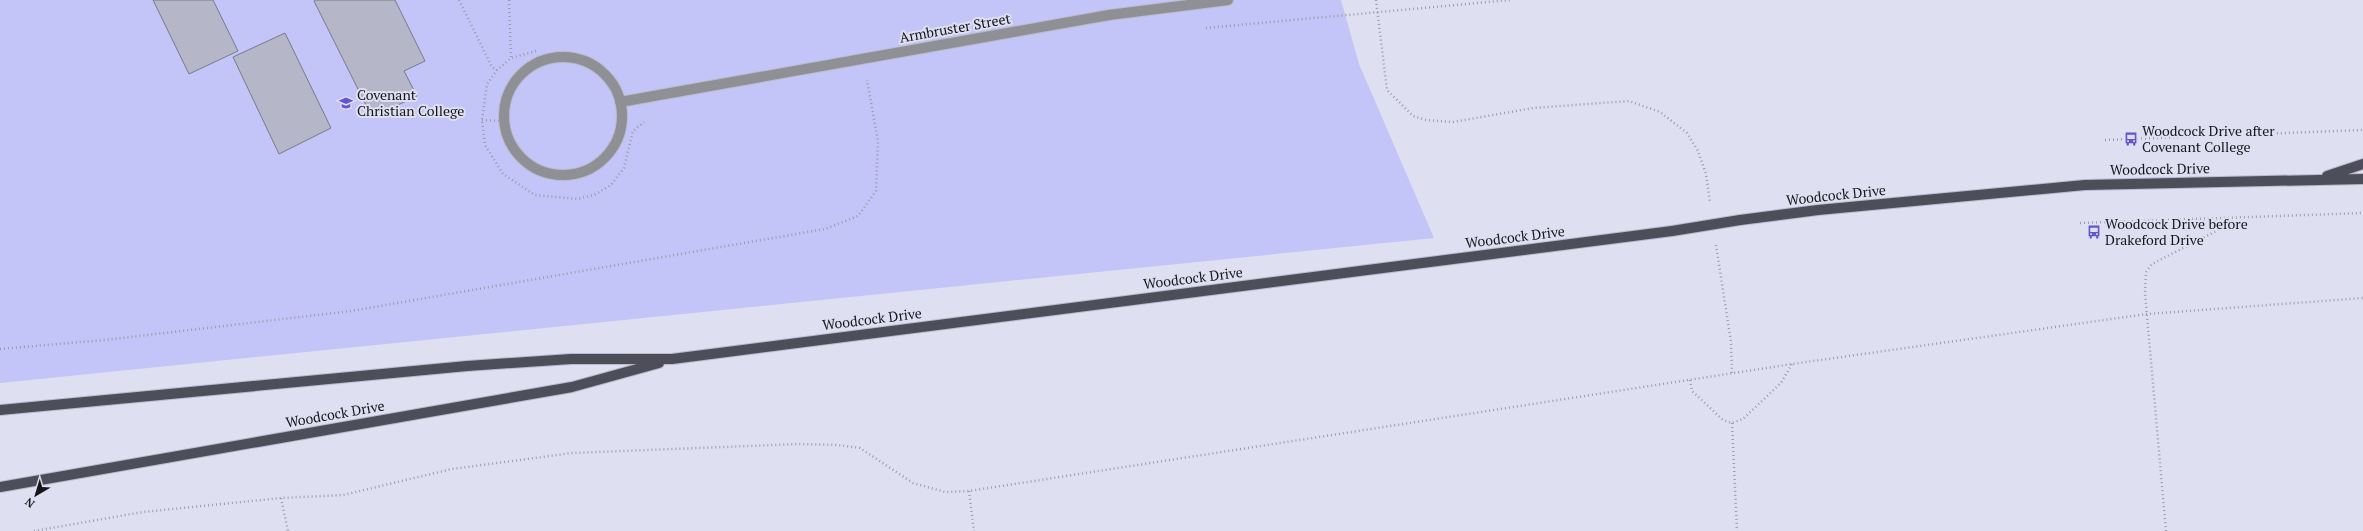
<svg xmlns="http://www.w3.org/2000/svg" width="2363" height="531" viewBox="0 0 2363 531" font-family="'PT Serif',serif">
  <rect width="100%" height="100%" fill="#dedff0"/>
  <path fill="#c3c4f7" d="M0 0H1341L1359 64 1434 238 0 383Z"/>
  <path fill="#b5b6c7" stroke="#797a89" d="M153 0H213L238 51 189 74Z
    M316 0H395L425 61 404 71 417 96 372 117 314 1Z
    M285 33 331 128 279 154 233 57Z"/>
  <g fill="none" stroke-linecap="round" stroke-linejoin="round">
    <g stroke="#babbca" stroke-width="12">
      <path id="minor" d="M504 116a59 59 0 1 1 118 0a59 59 0 1 1-118 0Z
        M620 102 1109 15 1228 0"/>
    </g>
    <g stroke="#babbca" stroke-width="12">
      <path id="major" d="M2327 176 2363 164
        M1740 220 1818 210 2085 185 2363 179
        M0 410 467 366 571 359H672L1672 231
        M0 487 572 387 659 363"/>
    </g>
    <path stroke="#9c9daa" stroke-width="2.5" stroke-dasharray="1 3" stroke-linecap="butt" d="M459 0 492 67 497 70
      M509 0 511 58
      M1376 0 1387 90 1413 116 1426 120 1453 122 1533 108 1629 101 1660 112 1687 133 1698 151 1706 174 1710 203
      M1206 28 1510 0
      M536 51 511 58 497 70 487 84 482 120 485 145 503 174 535 195 577 199 594 195 611 185 624 168 633 131 644 122
      M482 120 504 121
      M2105 140 2363 130
      M2080 223 2363 213
      M1716 245 1731 342 1732 374
      M0 349 105 340 351 311 825 229 858 216 876 191 878 141 867 80
      M1690 380 1692 391 1723 420 1732 423 1743 419 1781 383 1792 364
      M1732 423 1737 531
      M969 491 974 531
      M281 498 288 531
      M34 531 143 512 281 498 343 495 452 469 572 453 799 444 838 445 860 448 913 483 945 492 969 491 1792 364 2147 314 2363 298
      M2166 531 2145 293 2146 272 2152 264 2224 227 2228 216"/>
    <use href="#minor" stroke="#8f8f96" stroke-width="10"/>
    <use href="#major" stroke="#4d4e5a" stroke-width="10"/>
    <g stroke="#babbca" stroke-width="12" stroke-linecap="butt">
      <path id="major-bridge" d="M1672 231 1740 220"/>
    </g>
    <use href="#major-bridge" stroke="#4d4e5a" stroke-width="10"/>
  </g>
  <defs>
    <g id="school-bare" transform="scale(1.08)"><path d="M0-5L7-2L0 1L-7-2ZM-4 1L0 2.5L4 1V4Q0 6-4 4Z" fill="#6255ce" stroke="#dedff0" stroke-width="2.5" paint-order="stroke"/></g>
    <g id="bus-bare" transform="scale(1.08)"><path d="M-5-6H5V4H4V6H2V4H-2V6H-4V4H-5ZM-3.5-4V0h7V-4ZM-3.5 1.2v1.5H-2V1.2ZM2 1.2v1.5H3.5V1.2Z" fill="#6255ce" stroke="#dedff0" stroke-width="2.5" paint-order="stroke"/></g>
  </defs>
  <g fill-rule="evenodd">
    <use href="#school-bare" x="346" y="103"/>
    <use href="#bus-bare" x="2131" y="139"/>
    <use href="#bus-bare" x="2094" y="232"/>
  </g>
  <g text-anchor="middle" stroke-width="4" stroke-linejoin="round" paint-order="stroke">
    <g font-size="14" fill="#15151b" stroke="#dedff0">
      <text transform="translate(955 28) rotate(-10)" y="5">Armbruster Street</text>
      <text transform="translate(2160 169) rotate(-1)" y="5">Woodcock Drive</text>
      <text transform="translate(1836 195) rotate(-6)" y="5">Woodcock Drive</text>
      <text transform="translate(1515 237) rotate(-7)" y="5">Woodcock Drive</text>
      <text transform="translate(1193 278) rotate(-7)" y="5">Woodcock Drive</text>
      <text transform="translate(872 319) rotate(-7)" y="5">Woodcock Drive</text>
      <text transform="translate(335 414) rotate(-10)" y="5">Woodcock Drive</text>
    </g>
    <g font-size="14" fill="#15151b" stroke="#dedff0" text-anchor="start">
      <text x="357" y="100">Covenant<tspan x="357" dy="16">Christian College</tspan></text>
      <text x="2142" y="136">Woodcock Drive after<tspan x="2142" dy="16">Covenant College</tspan></text>
      <text x="2105" y="229">Woodcock Drive before<tspan x="2105" dy="16">Drakeford Drive</tspan></text>
    </g>
  </g>
  <g transform="translate(36 495) rotate(218)" stroke="#dedff0" stroke-width="3" paint-order="stroke">
  <path d="M0-3L7 15L0 10L-7 15Z" fill="#15151b"/>
  <text y="-6" font-size="11" font-weight="bold" text-anchor="middle" fill="#15151b">N</text>
  </g>
</svg>
